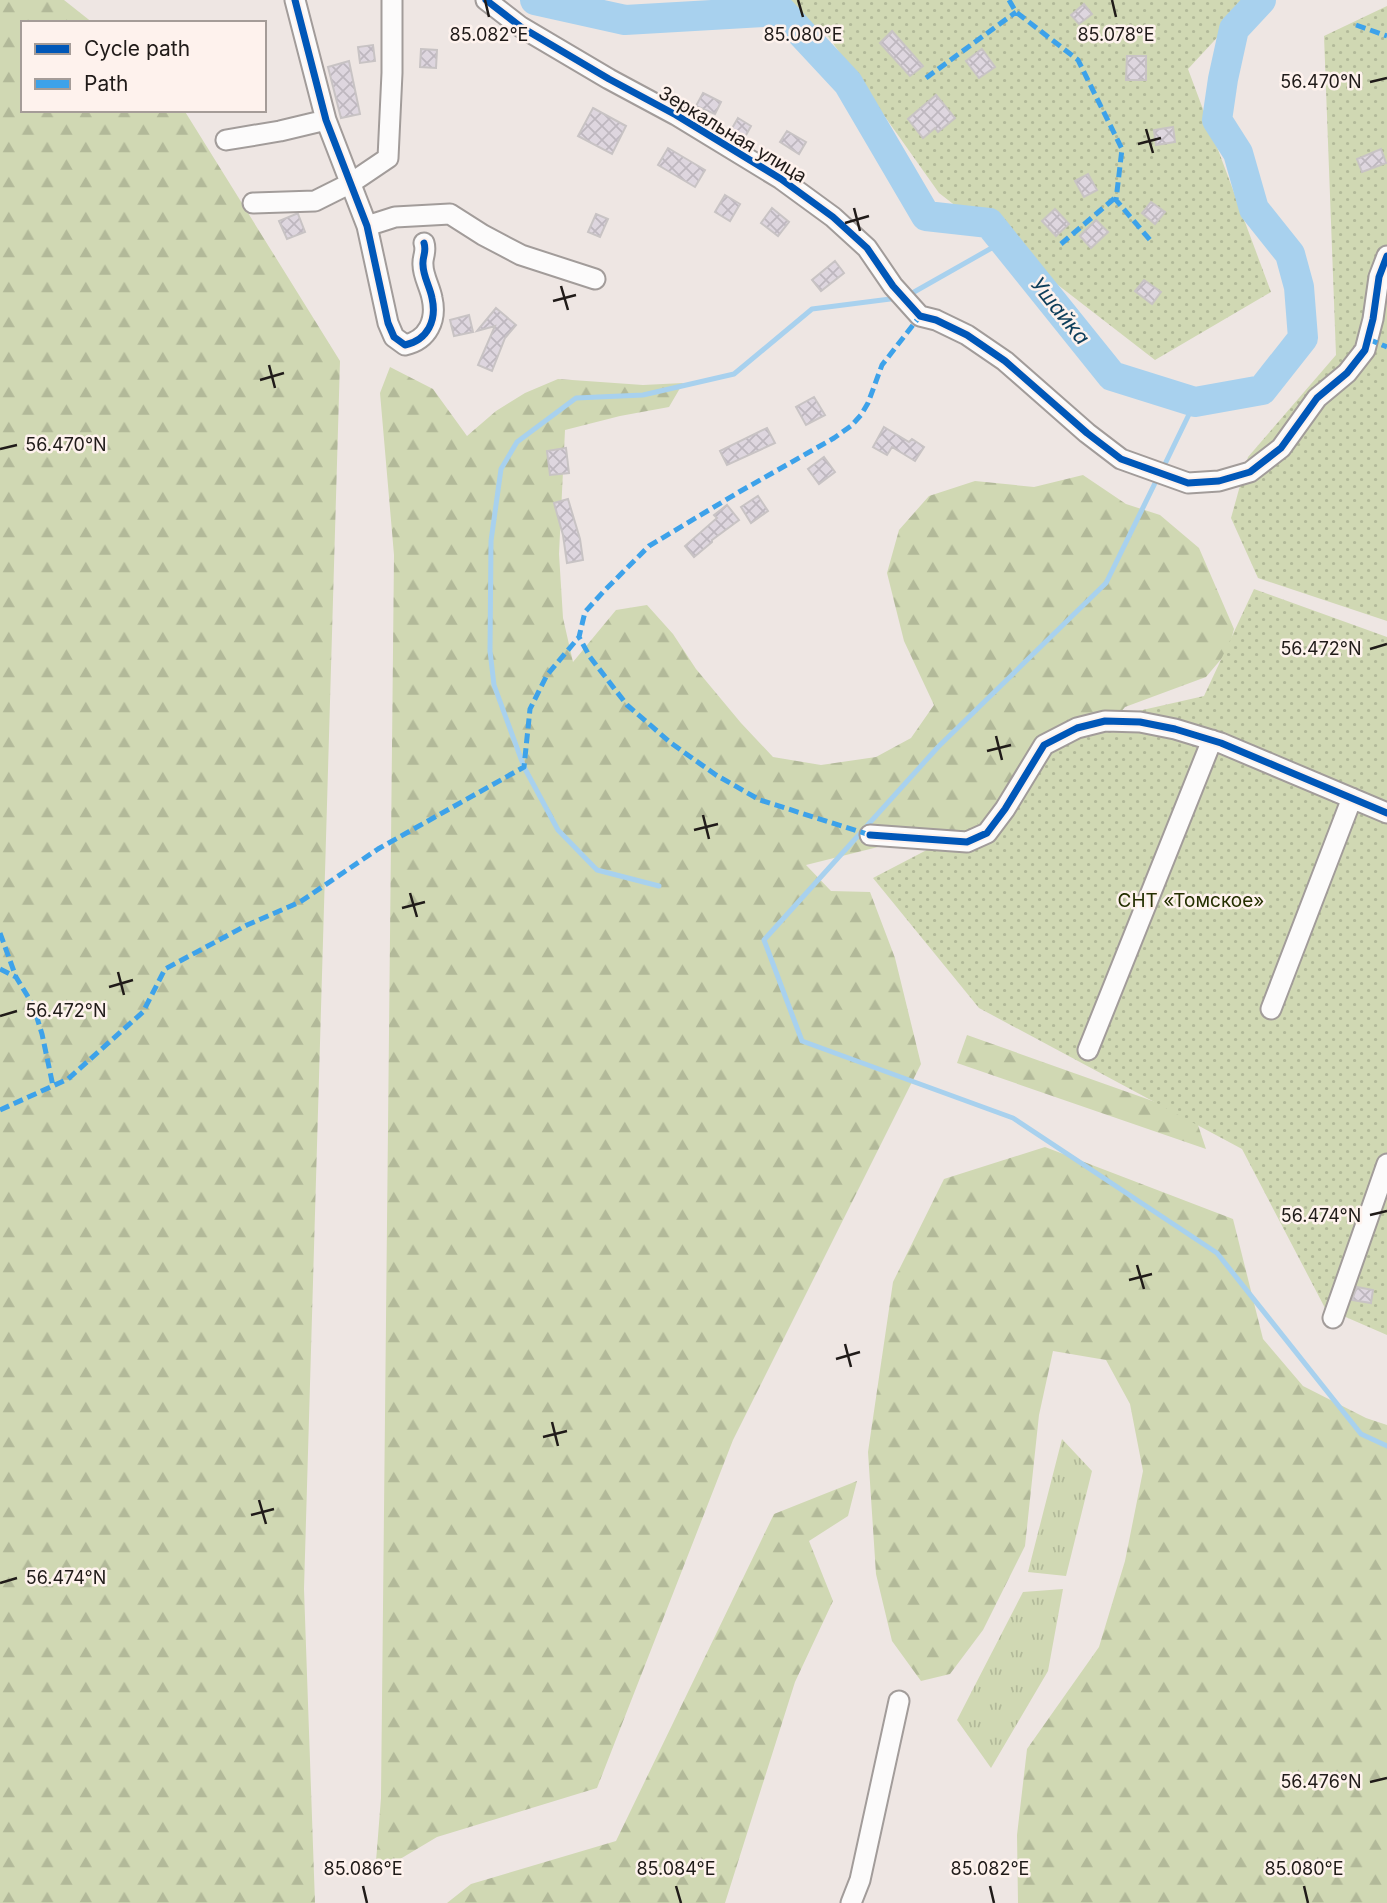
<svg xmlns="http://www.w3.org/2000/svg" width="1387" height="1903" viewBox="0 0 1387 1903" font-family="Inter,sans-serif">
  <defs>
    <pattern id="grass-tufts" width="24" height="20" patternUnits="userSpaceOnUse" patternTransform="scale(1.75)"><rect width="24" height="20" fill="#d0d8b3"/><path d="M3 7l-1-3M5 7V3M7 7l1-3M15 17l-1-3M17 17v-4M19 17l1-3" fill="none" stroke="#b2b999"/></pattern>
    <pattern id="forest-firs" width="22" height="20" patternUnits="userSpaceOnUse" patternTransform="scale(1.75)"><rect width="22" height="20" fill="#d0d8b3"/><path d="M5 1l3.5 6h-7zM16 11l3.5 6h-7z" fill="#b2b999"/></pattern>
    <pattern id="garden-dots" width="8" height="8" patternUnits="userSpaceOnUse" patternTransform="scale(1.75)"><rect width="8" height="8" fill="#d0d8b3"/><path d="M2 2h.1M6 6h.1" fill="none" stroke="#b2b999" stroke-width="1.8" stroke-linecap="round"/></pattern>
    <pattern id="building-cross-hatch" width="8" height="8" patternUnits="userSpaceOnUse" patternTransform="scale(1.75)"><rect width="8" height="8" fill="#ded6df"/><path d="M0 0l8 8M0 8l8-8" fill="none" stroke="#beb7bf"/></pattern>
  </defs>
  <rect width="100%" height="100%" fill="#eee6e3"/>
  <path fill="url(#grass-tufts)" d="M1062 1439 1092 1471 1066 1576 1028 1572Z
    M1063 1589 1048 1671 991 1768 957 1720 1023 1592Z"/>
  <path fill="url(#forest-firs)" d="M0 0H64L93 23H23V110H184L340 361 304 1589 315 1903H0Z
    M390 367 433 389 467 436 496 411 525 393 558 379 643 385 683 383 669 407 620 416 565 430 559 554 563 618 573 662 616 610 647 605 673 634 696 669 741 723 773 757 821 765 876 757 911 738 934 705 904 641 887 573 899 530 929 496 975 481 1034 487 1083 475 1126 504 1160 515 1199 548 1234 629 1228 651 1206 677 1125 707 1110 725 1027 777 971 835 918 837 806 865 831 891 870 892 895 958 921 1064 733 1440 597 1788 437 1837 375 1874 381 1798 394 555 380 393Z
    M967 1035 1195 1116 1206 1149 957 1063Z
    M1045 1147 1233 1219 1263 1339 1303 1386 1366 1418 1387 1425V1903H1018L1017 1835 1027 1749 1099 1647 1125 1561 1143 1471 1130 1404 1106 1360 1053 1351 1039 1415 1025 1546 983 1630 950 1674 921 1681 892 1641 876 1574 868 1452 893 1282 944 1179Z
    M857 1481 848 1516 809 1541 833 1601 795 1682 725 1903H447L471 1884 616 1841 774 1514Z"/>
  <path fill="url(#garden-dots)" d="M735 0H1252L1188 69 1271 292 1155 360 939 193 825 32Z
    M1387 6V621L1258 578 1231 518 1248 457 1336 355 1324 36Z
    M1254 589 1387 637V1335L1325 1308 1242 1149 979 1008 873 878 990 817 1037 734 1204 696Z"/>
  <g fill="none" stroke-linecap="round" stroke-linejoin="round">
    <path stroke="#a8d1ee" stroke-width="5" d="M907 296 1004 241
      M1163 468 1195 402
      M1158 477 1106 583 938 747 764 940 802 1041 1013 1118 1217 1253 1361 1434 1387 1446
      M659 886 597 870 558 830 524 767 494 685 490 651 491 541 501 469 517 442 576 398 643 395 734 374 812 309 898 298"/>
    <path stroke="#a8d1ee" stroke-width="30" d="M535 0 625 20 781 11 848 83 926 216 989 223 1112 376 1195 402 1262 390 1303 338 1299 287 1290 254 1254 209 1238 153 1217 120 1223 79 1234 29 1261 0"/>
  </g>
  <path fill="url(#building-cross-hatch)" stroke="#c8c3c4" stroke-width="2" d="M1084 4 1092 14 1079 24 1071 15Z
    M892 31 923 66 910 76 880 43Z
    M373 45 375 61 360 63 358 47Z
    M421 49 437 50 436 68 420 67Z
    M982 49 995 67 979 78 966 61Z
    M1127 56H1146V80H1126Z
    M349 61 360 114 341 118 328 67Z
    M703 93 721 102 715 114 696 106Z
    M936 95 955 118 938 132 935 128 923 138 908 119Z
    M593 108 626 126 612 154 578 136Z
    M738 118 751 126 745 137 731 130Z
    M1173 127 1175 142 1156 145 1154 130Z
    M787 131 806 142 799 154 780 142Z
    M668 148 705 170 695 187 658 165Z
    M1381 149 1386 163 1362 172 1357 159Z
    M1088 174 1097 190 1084 197 1075 181Z
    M725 195 740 204 730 221 715 212Z
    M1151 202 1165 212 1155 224 1142 213Z
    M772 208 789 222 778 236 761 223Z
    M1055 209 1069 224 1056 236 1042 221Z
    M296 214H298L305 232 287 239 279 221Z
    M596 214 608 219 600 237 588 232Z
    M1096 220 1108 232 1091 248 1080 236Z
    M835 261 844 273 821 291 812 280Z
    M1144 280 1161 292 1152 304 1135 291Z
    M496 308 516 325 505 338 492 371 478 365 495 326 477 331Z
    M469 315 473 332 454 336 450 320Z
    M814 397 825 415 806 425 796 407Z
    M884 427 909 442 912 439 924 447 915 461 892 447 887 455 873 447Z
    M767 428 775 443 727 465 720 451Z
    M566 448 569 473 550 475 547 451Z
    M824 457 835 472 819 484 808 469Z
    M758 496 768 511 751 523 741 507Z
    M568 499 580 539 583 560 567 563 563 535 554 503Z
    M727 505 739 520 712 540V542L694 557 685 546 717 518 714 515Z
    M1357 1287 1373 1290 1371 1303 1352 1300Z"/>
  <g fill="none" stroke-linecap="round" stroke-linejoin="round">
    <g stroke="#a29c9a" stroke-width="23">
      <path id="minor" d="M295 0 326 120 367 226 388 323 394 337 405 345C428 340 437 320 432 298 430 287 423 276 423 265 422 257 427 252 424 243
        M486 0 521 27 609 79 676 115 781 179 833 217 867 248 893 286 920 316 936 320 967 335 1005 361 1087 433 1121 459 1188 483 1219 481 1250 472 1281 448 1317 398 1347 373 1365 350 1373 319 1379 277 1387 256
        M226 140 280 131 326 120
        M253 203 315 201 351 183 388 158 392 73V0
        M367 226 395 217 450 214 483 235 521 255 595 279
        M870 835 967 842 987 833 1005 809 1044 745 1077 728 1105 721 1140 722 1175 729 1221 743 1387 813
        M1271 1009 1352 798
        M1088 1050 1212 740
        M1333 1318 1387 1164
        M851 1903 860 1880 899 1701"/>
    </g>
    <use href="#minor" stroke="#fcfbfb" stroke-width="19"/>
    <path stroke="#3da2ea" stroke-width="5" stroke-dasharray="10 5" stroke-linecap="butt" d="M1009 0 1016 12 1078 60 1122 149 1116 200 1150 240
      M1356 25 1387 36
      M926 78 1016 12
      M1061 244 1116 197
      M1368 339 1387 347
      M870 835 760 800 716 775 671 743 627 705 590 657 579 637 585 612 604 591 649 546 739 492 834 438 851 426 861 415 868 403 882 365 920 316
      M0 933 16 977 33 1005 42 1034 53 1086
      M0 969 16 977
      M0 1110 68 1079 143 1012 165 969 247 925 300 902 378 849 524 767 530 709 547 675 579 637"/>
    <g stroke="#fef2ed" stroke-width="11">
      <path id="cycleway" d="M295 0 326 120 367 226 388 323 394 337 405 345C428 340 437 320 432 298 430 287 423 276 423 265 422 257 427 252 424 243
        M486 0 521 27 609 79 676 115 781 179 833 217 867 248 893 286 920 316 936 320 967 335 1005 361 1087 433 1121 459 1188 483 1219 481 1250 472 1281 448 1317 398 1347 373 1365 350 1373 319 1379 277 1387 256
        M870 835 967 842 987 833 1005 809 1044 745 1077 728 1105 721 1140 722 1175 729 1221 743 1387 813"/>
    </g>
    <use href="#cycleway" stroke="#0057b8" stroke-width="7"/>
  </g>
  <path fill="none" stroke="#201b19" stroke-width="2.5" d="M485 0 489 17M798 0 803 17M1112 0 1116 17M1370 82 1387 78M1146 129 1153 153M1138 144 1161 138M854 208 860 231M845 223 869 216M561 286 568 310M553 301 576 295M269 365 275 388M260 380 284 373M0 449 17 445M1370 649 1387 644M996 736 1002 760M987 751 1011 745M703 815 709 839M694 830 718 824M410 893 417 917M402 908 425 902M118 972 124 995M109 987 133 980M0 1016 17 1011M1370 1215 1387 1211M1137 1265 1144 1289M1129 1280 1152 1274M845 1344 851 1367M836 1359 860 1352M552 1422 558 1446M543 1437 567 1431M259 1500 266 1524M251 1515 274 1509M0 1583 17 1578M1370 1782 1387 1778M363 1886 367 1903M676 1886 681 1903M990 1886 994 1903M1304 1886 1308 1903"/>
  <g text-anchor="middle" stroke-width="5" stroke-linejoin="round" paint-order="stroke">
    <g font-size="19" fill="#201b19" stroke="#fef2ed">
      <text transform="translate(733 134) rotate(31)" y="7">Зеркальная улица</text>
    </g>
    <g font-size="19" fill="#242f00" stroke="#fef2ed">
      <text x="1191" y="907">СНТ «Томское»</text>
    </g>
    <g font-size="21" font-style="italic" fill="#0d3e5b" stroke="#fef2ed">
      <text transform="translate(1060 311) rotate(51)" y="7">Ушайка</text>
    </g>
  </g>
  <g font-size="18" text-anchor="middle" fill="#201b19" stroke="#fef2ed" stroke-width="5" stroke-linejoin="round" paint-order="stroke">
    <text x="489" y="41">85.082°E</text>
    <text x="803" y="41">85.080°E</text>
    <text x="1116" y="41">85.078°E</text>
    <text x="1321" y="88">56.470°N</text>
    <text x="66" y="451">56.470°N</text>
    <text x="1321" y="655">56.472°N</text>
    <text x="66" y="1017">56.472°N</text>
    <text x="1321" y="1222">56.474°N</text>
    <text x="66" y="1584">56.474°N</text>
    <text x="1321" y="1788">56.476°N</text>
    <text x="363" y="1875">85.086°E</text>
    <text x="676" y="1875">85.084°E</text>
    <text x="990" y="1875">85.082°E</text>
    <text x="1304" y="1875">85.080°E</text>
  </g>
  <rect x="21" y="21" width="245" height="91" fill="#fef2ed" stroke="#a59c98" stroke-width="2"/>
  <rect x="35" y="44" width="35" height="10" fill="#0057b8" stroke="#a59c98" stroke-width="2"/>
  <text x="84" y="56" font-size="21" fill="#201b19">Cycle path</text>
  <rect x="35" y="79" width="35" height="10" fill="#3da2ea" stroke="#a59c98" stroke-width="2"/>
  <text x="84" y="91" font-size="21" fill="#201b19">Path</text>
</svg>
